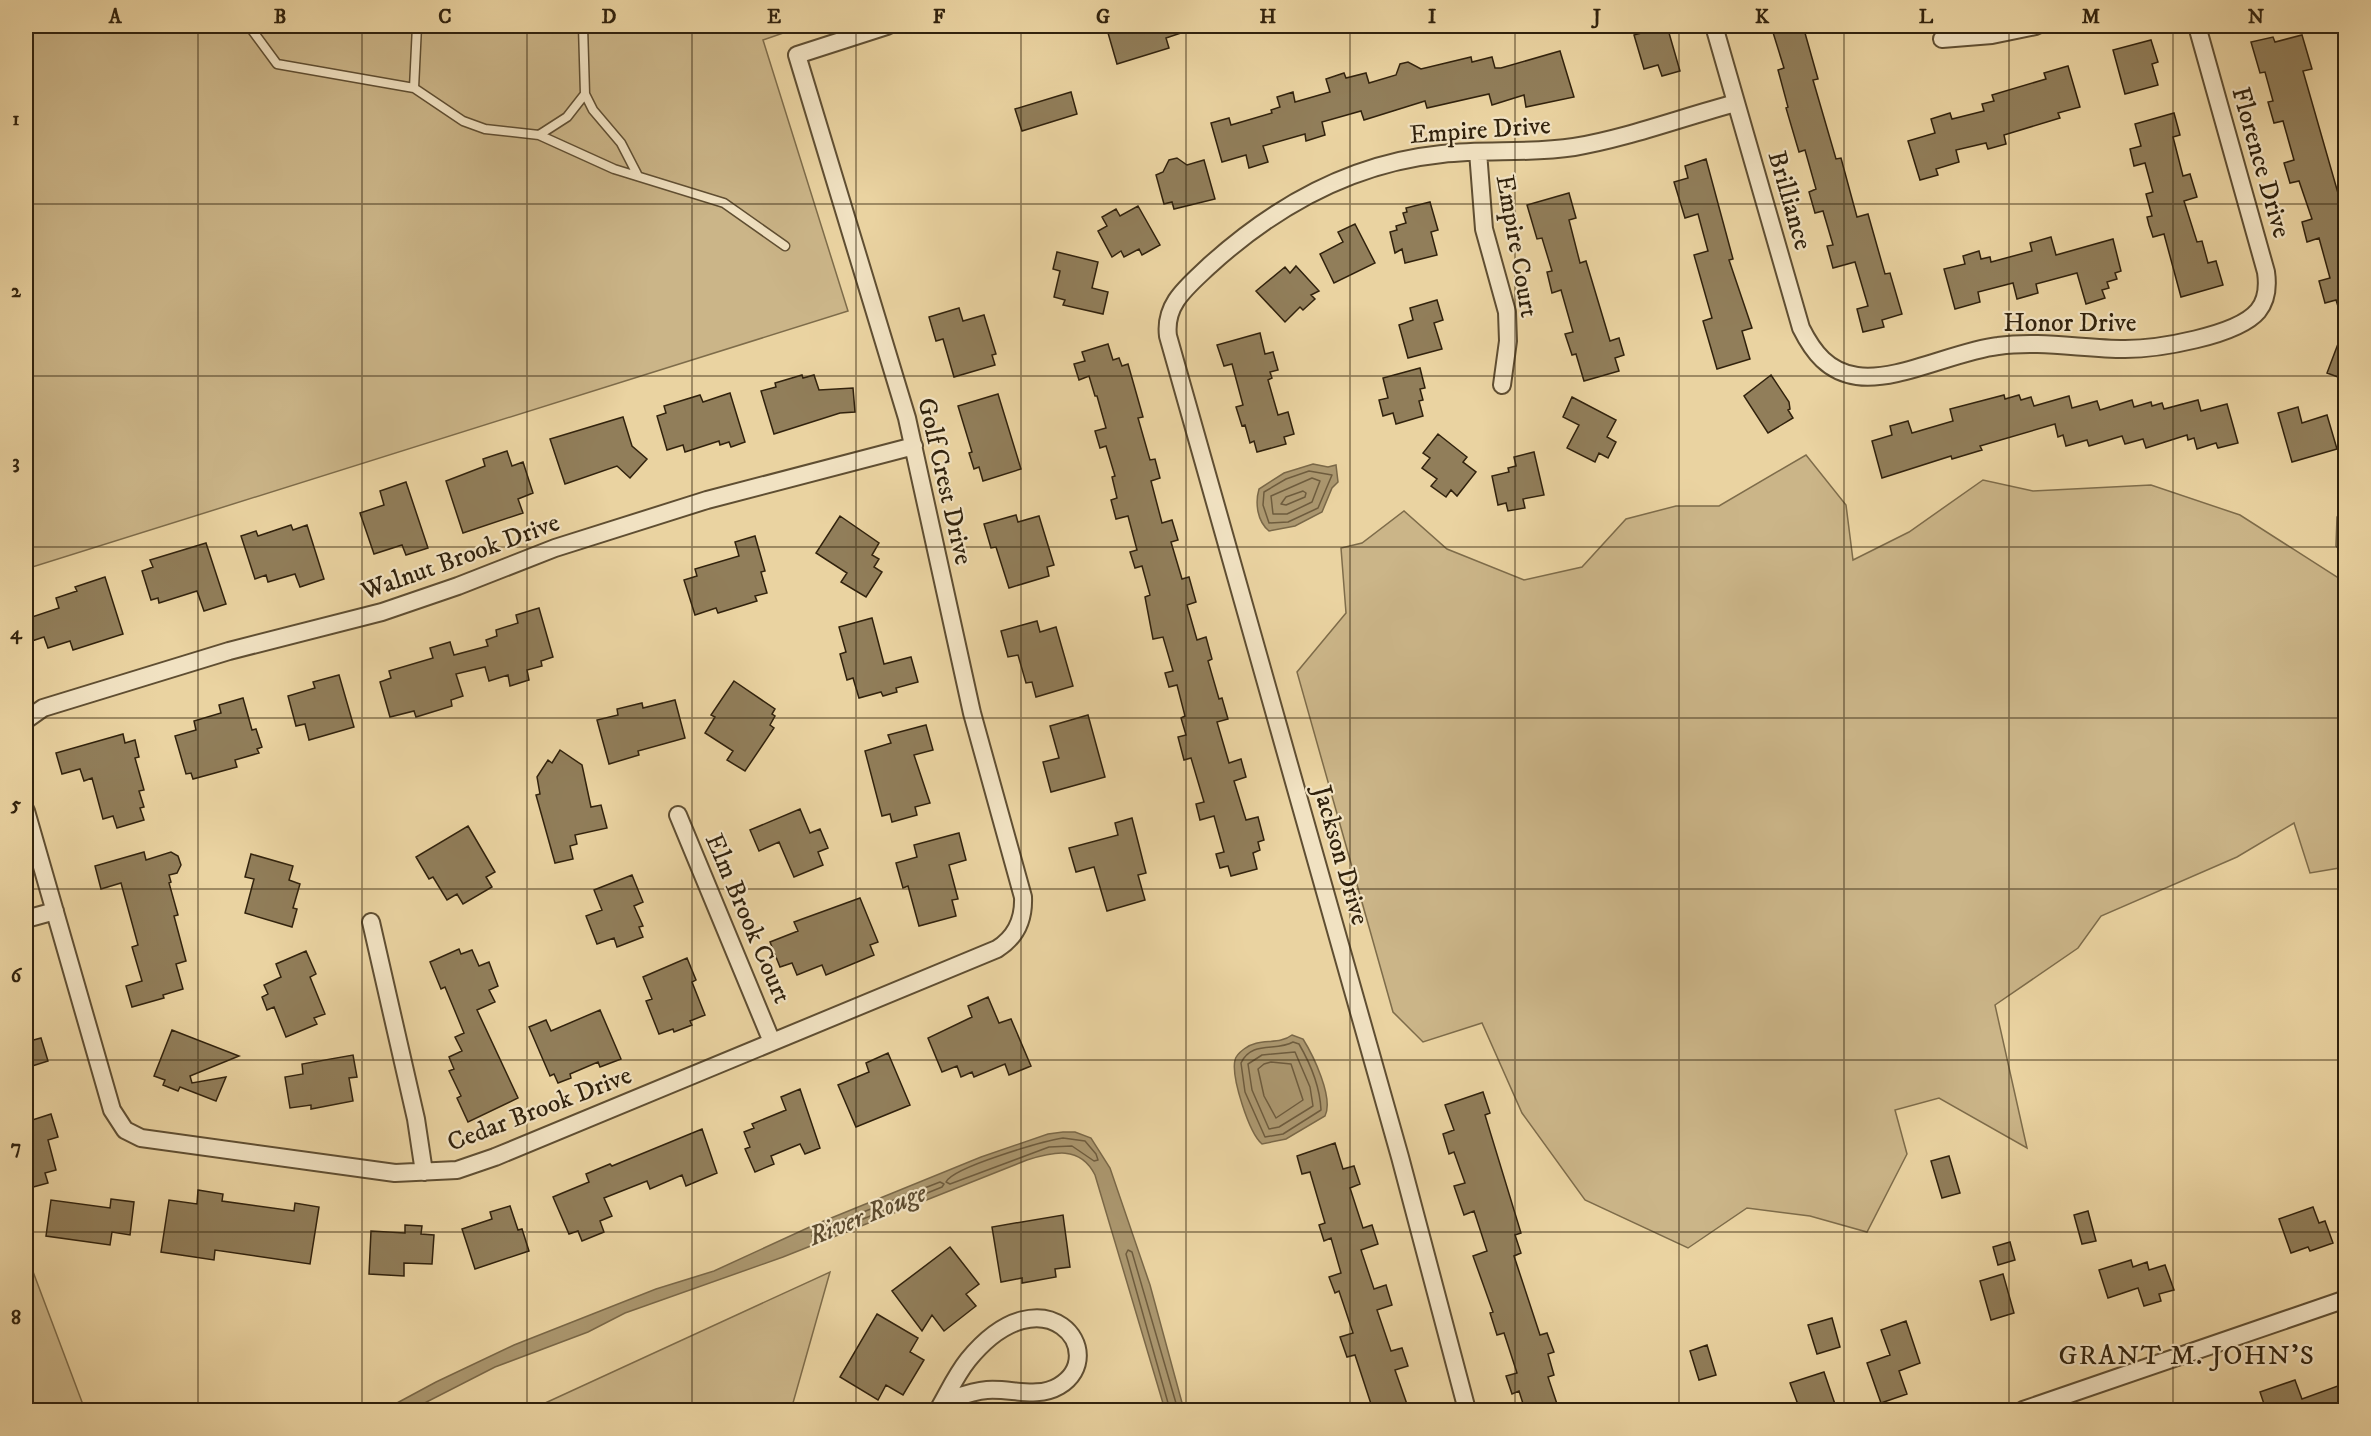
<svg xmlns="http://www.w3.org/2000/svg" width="2371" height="1436" viewBox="0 0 2371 1436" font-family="'IM FELL DW Pica',serif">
  <rect width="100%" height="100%" fill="#ead3a1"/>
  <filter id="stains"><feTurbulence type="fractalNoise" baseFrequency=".00333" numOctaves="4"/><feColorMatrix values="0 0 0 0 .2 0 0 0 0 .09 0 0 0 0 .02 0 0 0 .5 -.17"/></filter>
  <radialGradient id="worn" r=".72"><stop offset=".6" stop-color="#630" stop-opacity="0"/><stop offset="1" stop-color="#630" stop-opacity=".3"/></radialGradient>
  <path fill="#cbb588" stroke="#7e6c4a" stroke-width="1.5" d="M26 26H788L789 31 763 40 848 311 26 569Z
    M1806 455 1846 505 1853 560 1909 532 1983 480 2033 491 2151 485 2240 515 2343 581 2345 580V867L2310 873 2294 823 2237 857 2101 916 2078 948 1995 1005 2027 1148 1939 1098 1895 1110 1907 1154 1867 1232 1810 1216 1747 1208 1688 1248 1585 1200 1522 1113 1482 1023 1423 1042 1393 1012 1297 672 1346 613 1341 548 1362 543 1404 511 1447 549 1524 580 1582 567 1626 519 1676 506H1719Z
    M26 1253 85 1410H26Z
    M830 1272 791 1410H530Z"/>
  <path fill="#ab976f" stroke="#7a6848" stroke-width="1.5" d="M1313 464 1328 467 1336 465 1338 482 1332 488 1322 512 1295 526 1269 531C1257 521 1255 503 1259 489L1284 473Z
    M2345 506V556L2336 546 2337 517Z
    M1292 1035 1303 1039C1313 1055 1334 1098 1325 1116L1286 1139 1262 1144C1249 1133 1231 1077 1235 1060 1236 1055 1240 1052 1244 1049 1259 1037 1278 1046 1292 1035Z
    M1063 1132H1075L1091 1138 1110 1168 1150 1285 1184 1410H1165L1095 1175C1080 1145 1053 1152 1027 1160L783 1257 625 1313 588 1332 495 1367 411 1410H384L436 1382 514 1345 656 1289 714 1271 814 1225 981 1157 1048 1134Z"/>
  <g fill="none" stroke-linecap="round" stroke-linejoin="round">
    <path stroke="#6e5c3e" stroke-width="1.5" d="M1309 471 1332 475 1318 508 1288 522 1269 523 1263 505 1264 492 1286 479Z
      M1312 478 1320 481 1312 502 1287 514H1273L1271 496Z
      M1303 491 1306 493 1305 497 1286 505 1281 504 1286 497Z
      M1293 1042 1299 1044C1310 1063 1320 1088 1321 1110L1283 1134 1265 1137 1245 1092 1241 1063C1252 1040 1276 1052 1293 1042Z
      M1295 1052 1310 1087 1313 1106 1279 1127 1269 1129 1252 1090 1248 1064 1262 1055Z
      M1271 1062 1291 1064 1303 1100 1276 1118 1264 1096 1258 1069 1264 1064Z
      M1063 1138 1085 1141 1096 1154 1098 1160 1094 1161 1072 1146 1049 1147 950 1184 946 1182C953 1167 1044 1141 1063 1138Z
      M940 1182 944 1184 942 1187 831 1232 816 1237 812 1236 817 1230Z
      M1170 1410 1126 1254 1128 1250 1132 1252 1178 1410"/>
  </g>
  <path fill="#917e5a" stroke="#31220d" stroke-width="1.5" d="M1106 26H1193V29L1166 38 1169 48 1117 64Z
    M1667 26 1680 71 1662 76 1658 65 1644 69 1634 35Z
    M1771 26H1803L1818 79 1813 80 1836 159 1841 158 1857 217 1868 214 1885 274 1890 273 1902 314 1882 320 1884 327 1863 332 1857 309 1868 306 1855 262 1833 268 1827 246 1833 245 1823 211 1815 213 1809 192 1816 189 1805 150 1799 152 1786 108 1788 107 1778 70 1784 68Z
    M2302 35 2312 69 2303 71 2346 221V315L2341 316 2336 300 2325 303 2319 281 2330 278 2319 238 2307 242 2302 222 2312 219 2299 181 2290 183 2284 163 2294 160 2283 121 2274 123 2268 102 2273 101 2265 72 2260 73 2251 42 2273 37 2275 42Z
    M2151 40 2158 62 2152 64 2158 85 2125 94 2113 50Z
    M1560 51 1574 97 1526 107 1524 95 1492 105 1489 94 1427 108 1425 101 1364 120 1361 111 1322 122 1325 135 1306 141 1305 134 1263 146 1268 162 1249 168 1246 155 1222 162 1211 123 1229 118 1231 125 1272 113 1271 110 1280 107 1277 97 1293 92 1295 102 1330 92 1326 79 1344 73 1346 78 1366 73 1369 83 1396 75 1400 64 1408 62 1421 69 1471 57 1472 62 1492 57 1495 68H1501Z
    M2068 66 2080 107 2058 113 2060 118 2004 135 2006 144 1988 149 1986 143 1956 150 1959 162 1936 169 1938 175 1920 180 1908 141 1935 133 1931 119 1950 113 1952 119 1984 111 1982 104 1994 101 1992 95 2046 79 2044 73Z
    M1071 92 1077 114 1022 131 1015 109Z
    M2174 113 2180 135 2173 137 2183 176 2190 174 2197 197 2184 201 2197 242 2202 241 2208 263 2216 261 2223 285 2181 297 2164 234 2153 237 2149 225 2147 217 2152 216 2146 194 2153 192 2145 163 2134 166 2130 149 2141 146 2135 124Z
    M1177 158 1187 165 1204 160 1215 199 1174 209 1172 202 1164 204 1156 175 1163 172 1169 160Z
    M1706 159 1733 259 1729 260 1752 328 1742 331 1750 359 1717 369 1703 321 1712 318 1694 255 1708 251 1698 214 1685 218 1674 182 1688 178 1685 166Z
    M1569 193 1576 218 1569 220 1580 263 1586 261 1610 341 1619 338 1624 355 1615 358 1619 371 1584 381 1576 354 1572 355 1565 334 1573 332 1561 290 1552 293 1547 272 1552 271 1542 238 1537 239 1527 205Z
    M1430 202 1438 230 1431 232 1437 255 1405 263 1402 249 1395 253 1390 232 1397 230 1396 226 1406 223 1403 213 1407 212 1406 208Z
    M1138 206 1160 245 1142 255 1139 249 1124 257 1121 251 1112 257 1098 231 1107 226 1102 217 1116 209 1120 216Z
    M1355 224 1375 263 1334 283 1320 254 1343 242 1338 232Z
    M2051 237 2056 255 2113 239 2121 271 2115 273 2117 279 2107 282 2109 288 2102 290 2105 298 2086 304 2077 273 2036 284 2038 293 2017 299 2013 283 1978 292 1980 302 1955 309 1944 269 1965 264 1963 256 1979 251 1981 259 1990 257 1991 262 2032 251 2030 243Z
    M1057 252 1098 262 1092 288 1108 292 1103 314 1063 305 1065 300 1054 297 1060 271 1053 269Z
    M1296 266 1319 291 1311 295 1315 299 1303 310 1300 307 1285 322 1256 291 1285 267 1290 273Z
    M1437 300 1443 320 1434 323 1442 349 1408 358 1399 325 1413 320 1410 308Z
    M959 308 963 321 984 315 996 354 992 355 995 365 954 377 943 339 936 341 929 317Z
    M2344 328H2346V380L2327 373Z
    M1260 333 1265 354 1273 352 1278 370 1270 372 1272 378 1268 380 1278 415 1288 412 1294 434 1284 437 1286 444 1257 452 1254 441 1250 443 1245 425 1242 426 1236 407 1243 405 1232 364 1224 366 1217 345Z
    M1108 344 1113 360 1119 358 1122 366 1128 364 1143 417 1138 418 1150 460 1155 459 1160 478 1151 481 1162 523 1172 520 1178 540 1171 542 1182 579 1189 577 1196 602 1187 605 1197 640 1206 637 1212 659 1208 661 1219 699 1222 698 1228 719 1217 722 1229 763 1241 759 1246 777 1234 781 1246 820 1258 817 1264 840 1258 842 1260 850 1253 853 1257 869 1231 876 1228 866 1220 868 1216 854 1224 852 1214 816 1200 820 1196 804 1204 802 1191 758 1184 760 1178 737 1186 735 1181 718 1185 716 1177 685 1169 687 1165 673 1173 671 1163 637 1153 639 1145 597 1150 595 1142 566 1135 568 1130 552 1137 550 1128 516 1116 519 1111 500 1117 498 1112 477 1115 476 1106 446 1100 448 1095 431 1106 428 1097 396H1095L1089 376 1079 380 1074 364 1085 361 1082 352Z
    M1420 368 1425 388 1420 389 1423 400 1419 401 1423 416 1396 424 1393 413 1383 416 1379 400 1388 398 1383 378Z
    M802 375 803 378 814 375 819 390 853 388 855 412 840 413 774 434 761 391 776 387 775 383Z
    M1771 375 1789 402 1790 409 1788 410 1793 418 1768 433 1744 396Z
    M730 393 745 442 731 447 729 442 720 445 719 441 685 452 683 445 667 450 657 416 666 413 664 406 700 395 703 402Z
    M998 394 1021 469 983 481 979 467 974 469 969 453 972 452 958 406Z
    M2004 395 2005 399 2019 395 2021 400 2031 397 2034 406 2069 396 2072 408 2097 401 2100 410 2132 400 2134 407 2151 402 2152 406 2162 403 2164 409 2198 400 2201 411 2227 404 2238 443 2218 448 2216 443 2197 449 2194 438 2188 440 2187 435 2146 448 2143 439 2125 444 2122 436 2089 446 2087 440 2066 446 2063 435 2058 437 2055 424 1980 446 1982 450 1952 459 1951 456 1882 478 1872 441 1892 435 1890 426 1908 421 1912 433 1953 421 1950 409Z
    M1572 397 1616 420 1607 437 1616 442 1608 458 1599 453 1595 462 1567 448 1579 425 1563 417Z
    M2298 407 2302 423 2327 415 2337 449 2292 462 2278 413Z
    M623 417 632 446 647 459 630 478 617 466 565 484 550 439Z
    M1438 434 1467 457 1463 462 1476 472 1457 496 1451 490 1446 497 1431 486 1437 479 1422 468 1430 458 1423 453Z
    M507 451 512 466 523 462 533 493 518 499 523 513 463 533 446 481 485 466 483 459Z
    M1534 452 1544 495 1523 499 1525 508 1508 511 1506 503 1498 505 1492 476 1509 472 1508 468 1516 466 1514 457Z
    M406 482 428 548 406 555 402 545 374 554 360 513 384 505 380 491Z
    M1016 515 1018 522 1039 516 1054 565 1047 567 1049 576 1009 588 996 547 991 548 984 524Z
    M840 516 879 543 872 555 879 559 874 567 882 572 866 597 841 582 847 573 816 553Z
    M291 525 293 530 307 525 324 579 300 587 295 574 268 582 266 575 255 579 241 536 256 531 258 536Z
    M755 536 765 571 761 572 767 593 755 596 757 601 718 613 716 608 695 615 684 580 697 576 695 569 739 556 735 542Z
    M206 543 226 604 204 611 197 591 159 603 158 598 151 600 142 571 153 567 150 560Z
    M105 577 123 634 73 650 70 641 48 648 44 637 26 643V619L59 608 56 598 77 591 75 587Z
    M539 608 553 657 541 661 542 666 527 670 529 680 510 686 508 675 489 681 485 667 456 674 463 696 451 700 452 706 416 717 414 711 390 717 380 682 391 678 389 671 433 658 430 648 450 642 454 655 488 646 486 640 497 636 496 630 518 623 516 615Z
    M872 618 884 664 911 657 918 682 896 688 897 692 883 696 881 692 859 698 853 678 847 680 840 654 846 652 839 627Z
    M1037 621 1040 632 1056 627 1073 686 1036 697 1032 682 1026 683 1018 655 1008 657 1001 631Z
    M339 675 354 727 309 740 305 724 296 726 288 696 315 688 313 682Z
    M734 681 775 709 772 714 775 716 770 725 774 728 745 771 727 760 733 751 705 733 715 717 711 715Z
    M243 698 252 730 256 729 262 747 257 749 259 753 235 760 237 767 193 779 191 773 186 774 175 736 196 730 194 721 221 713 219 705Z
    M675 700 685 738 638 751 639 755 609 764 597 720 618 715 617 709 642 703 643 708Z
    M1088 715 1105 777 1051 792 1043 762 1059 758 1050 726Z
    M926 725 933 750 914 755 930 803 915 807 917 815 892 822 890 814 882 816 865 751 891 743 888 735Z
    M123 734 125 743 135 740 139 757 135 758 144 790 139 791 144 807 140 808 144 820 117 828 113 816 103 819 92 778 84 781 80 769 62 774 56 753Z
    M560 750 582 765 591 807 601 805 607 828 575 835 577 844 570 846 573 859 555 863 536 795 540 794 537 777 548 760 552 763Z
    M800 809 810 833 820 829 828 848 818 852 823 865 794 877 779 842 759 851 750 830Z
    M1132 818 1146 873 1138 875 1145 900 1107 911 1094 867 1076 872 1069 848 1118 835 1115 823Z
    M468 826 495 872 486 877 492 887 463 904 457 894 447 900 433 877 429 879 416 857Z
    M959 833 966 860 949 865 958 899 952 900 956 916 919 926 908 886 903 888 896 863 917 857 914 845Z
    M144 852 146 860 171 852 178 856 181 865 177 873 169 875 171 882 169 883 178 915 174 916 186 961 176 964 183 989 163 995 164 998 132 1007 126 986 142 981 132 947 138 945 121 883 101 889 95 866Z
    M251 854 293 866 289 880 300 884 293 908 297 909 292 927 245 913 254 879 245 877Z
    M632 875 643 902 634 906 643 926 639 927 643 937 617 947 614 938 597 944 586 916 602 910 594 890Z
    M860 898 878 942 870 945 874 955 826 975 822 965 797 975 792 963 780 967 770 942 798 931 794 922Z
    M459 949 461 954 472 950 479 966 489 962 498 986 489 990 495 1002 477 1010 518 1098 468 1122 457 1098 461 1096 449 1071 454 1069 449 1057 462 1051 455 1037 464 1033 445 987 441 989 430 962Z
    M306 951 316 974 310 977 325 1014 314 1018 317 1024 286 1037 274 1007 267 1010 262 997 268 994 264 985 281 977 276 964Z
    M687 958 696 980 692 982 705 1015 690 1021 692 1025 674 1032 673 1029 659 1034 646 1001 652 999 643 977Z
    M988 997 999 1023 1011 1019 1031 1066 1009 1075 1005 1064 974 1077 972 1072 961 1077 957 1066 942 1072 928 1038 972 1017 968 1006Z
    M600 1010 621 1059 600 1067 598 1062 570 1074 571 1078 558 1083 554 1074 550 1076 529 1027 546 1020 551 1031Z
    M172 1030 239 1056 190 1076 192 1083 226 1077 216 1101 180 1087 178 1091 163 1085 165 1080 154 1076Z
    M41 1038 48 1061 26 1068V1042Z
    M888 1053 910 1105 856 1127 838 1085 869 1072 866 1063Z
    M353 1055 357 1077 349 1078 353 1101 311 1109V1105L290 1108 285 1077 303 1074 302 1064Z
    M800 1089 820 1148 805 1154 800 1144 771 1156 774 1164 755 1172 745 1149 750 1147 744 1132 754 1128 752 1124 786 1110 781 1097Z
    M1483 1092 1490 1113 1485 1115 1521 1233 1515 1235 1521 1253 1514 1256 1540 1335 1547 1333 1554 1352 1548 1354 1554 1375 1548 1377 1559 1410H1525L1519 1391 1512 1394 1506 1376 1517 1373 1504 1333 1497 1335 1490 1313 1493 1312 1473 1256 1487 1251 1474 1211 1464 1215 1454 1186 1465 1183 1454 1152 1449 1154 1443 1134 1454 1130 1445 1105Z
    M51 1114 58 1137 48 1140 56 1170 45 1173 48 1183 26 1189V1122Z
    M702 1129 717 1173 686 1186 682 1175 650 1189 647 1181 604 1198 612 1216 600 1221 604 1232 582 1241 578 1231 569 1234 553 1197 589 1182 586 1174 610 1164 612 1166Z
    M1335 1143 1343 1169 1354 1166 1360 1184 1350 1188 1363 1228 1372 1225 1378 1244 1361 1250 1374 1289 1386 1285 1392 1305 1377 1310 1391 1351 1402 1348 1408 1366 1395 1370 1409 1410H1373L1355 1355 1347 1357 1340 1337 1353 1333 1339 1291 1335 1293 1329 1277 1341 1273 1331 1238 1324 1241 1319 1225 1325 1223 1310 1172 1302 1174 1297 1156Z
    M1949 1156 1960 1193 1942 1198 1931 1161Z
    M198 1190 223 1194 222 1201 294 1211 295 1203 319 1207 310 1264 215 1250 214 1260 161 1252 169 1200 197 1204Z
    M111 1199 134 1202 130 1235 112 1232 110 1245 46 1236 51 1200 110 1208Z
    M510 1206 518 1230 522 1229 529 1251 475 1269 462 1229 492 1219 490 1212Z
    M2313 1207 2319 1223 2325 1221 2333 1243 2310 1251 2308 1247 2291 1253 2279 1219Z
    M2088 1211 2096 1241 2082 1244 2074 1215Z
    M1063 1215 1070 1267 1055 1269 1056 1277 1022 1283V1278L1001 1282 992 1227Z
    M405 1225 422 1226 421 1234 434 1235 432 1264 404 1263V1276L369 1274 371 1231 405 1233Z
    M2010 1242 2015 1260 1998 1265 1993 1247Z
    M950 1247 979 1284 966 1294 976 1306 944 1331 932 1315 922 1331 892 1291Z
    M2131 1260 2133 1267 2147 1262 2149 1270 2165 1265 2174 1290 2159 1294 2161 1301 2144 1306 2138 1288 2108 1298 2099 1270Z
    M2003 1274 2014 1313 1991 1320 1980 1281Z
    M877 1314 918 1338 910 1352 924 1360 903 1395 886 1385 878 1400 840 1377Z
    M1832 1318 1840 1347 1817 1354 1808 1325Z
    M1906 1321 1920 1363 1899 1371 1907 1394 1881 1403 1867 1363 1890 1355 1881 1330Z
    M1707 1345 1716 1375 1699 1380 1690 1351Z
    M1824 1372 1837 1410H1800L1790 1383Z
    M2295 1380 2302 1399 2346 1383V1410H2266L2260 1392Z"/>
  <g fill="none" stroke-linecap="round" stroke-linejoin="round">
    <g stroke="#5f4e32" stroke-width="11">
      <path id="service" d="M249 26 277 64 414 88 463 121 485 129 539 135 614 169 724 203 785 246
        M583 26 585 94 593 110 621 143 637 174
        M414 88 417 26
        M539 135 567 117 585 94"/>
    </g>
    <g stroke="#5f4e32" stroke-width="20">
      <path id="minor" d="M1714 26 1801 328C1813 352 1828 372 1857 376 1897 382 1955 351 1998 346 2040 340 2083 349 2125 349 2157 349 2237 336 2258 311 2267 300 2268 286 2266 272L2197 26
        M1942 39 1992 35 2036 26
        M1478 152 1484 229 1507 312 1508 341 1502 385
        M26 720 43 708 229 651 382 612 458 586 555 548 707 500 914 446
        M26 811 112 1110 125 1130 141 1138 395 1173 457 1170 495 1157 997 949C1016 937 1024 920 1023 897L972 713 907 418 797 55 887 26
        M678 815 772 1042
        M26 919 55 911
        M371 922 416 1119 424 1172
        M938 1410C948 1393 956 1375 968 1360 1044 1267 1112 1354 1059 1386 1037 1399 1011 1388 987 1390 972 1391 958 1397 943 1402
        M1467 1410 1400 1157 1168 336C1164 304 1187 287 1209 266 1275 206 1352 163 1442 154 1486 149 1530 154 1574 147 1628 138 1683 117 1736 103
        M2023 1410 2346 1299"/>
    </g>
    <use href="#service" stroke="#f1e2c2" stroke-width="8"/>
    <use href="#minor" stroke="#f1e2c2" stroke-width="16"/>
  </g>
  <path fill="none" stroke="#31220d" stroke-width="1.5" stroke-opacity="0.55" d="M198 26V1410M362 26V1410M527 26V1410M692 26V1410M856 26V1410M1021 26V1410M1186 26V1410M1350 26V1410M1515 26V1410M1679 26V1410M1844 26V1410M2009 26V1410M2173 26V1410M26 204H2346M26 376H2346M26 547H2346M26 718H2346M26 889H2346M26 1060H2346M26 1232H2346"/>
  <g text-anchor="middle" stroke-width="4.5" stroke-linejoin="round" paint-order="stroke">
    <g font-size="26" fill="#31220d" stroke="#f1e2c2">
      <text transform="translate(1480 129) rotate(-4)" y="9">Empire Drive</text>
      <text transform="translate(2262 162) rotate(74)" y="9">Florence Drive</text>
      <text transform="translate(1791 200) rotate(74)" y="9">Brilliance</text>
      <text transform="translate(1518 246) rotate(80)" y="9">Empire Court</text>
      <text x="2070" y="331">Honor Drive</text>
      <text transform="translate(946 481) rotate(77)" y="9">Golf Crest Drive</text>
      <text transform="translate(460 556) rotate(-20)" y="9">Walnut Brook Drive</text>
      <text transform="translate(1342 855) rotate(74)" y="9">Jackson Drive</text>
      <text transform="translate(749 918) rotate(67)" y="9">Elm Brook Court</text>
      <text transform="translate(539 1108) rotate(-21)" y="9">Cedar Brook Drive</text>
    </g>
    <g font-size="27" font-style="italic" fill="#5c4b2f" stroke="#f1e2c2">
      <text transform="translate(867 1214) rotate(-22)" y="9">River Rouge</text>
    </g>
    <g font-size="27" letter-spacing="1.5" fill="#31220d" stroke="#f1e2c2">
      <text x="2187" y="1364">GRANT M. JOHN'S</text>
    </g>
  </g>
  <rect width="2371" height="1436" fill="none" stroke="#ead3a1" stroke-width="66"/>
  <rect x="33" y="33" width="2305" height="1370" fill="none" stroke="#31220d" stroke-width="2"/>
  <g font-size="20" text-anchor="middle" font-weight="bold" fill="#31220d">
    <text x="115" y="23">A</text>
    <text x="280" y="23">B</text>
    <text x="445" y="23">C</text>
    <text x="609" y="23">D</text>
    <text x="774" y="23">E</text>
    <text x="939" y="23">F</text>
    <text x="1103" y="23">G</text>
    <text x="1268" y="23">H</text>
    <text x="1432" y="23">I</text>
    <text x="1597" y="23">J</text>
    <text x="1762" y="23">K</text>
    <text x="1926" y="23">L</text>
    <text x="2091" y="23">M</text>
    <text x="2256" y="23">N</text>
    <text x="16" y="125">1</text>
    <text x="16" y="297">2</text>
    <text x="16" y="468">3</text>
    <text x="16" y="639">4</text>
    <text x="16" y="810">5</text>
    <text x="16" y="982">6</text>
    <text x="16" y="1153">7</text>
    <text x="16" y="1324">8</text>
  </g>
  <rect width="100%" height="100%" filter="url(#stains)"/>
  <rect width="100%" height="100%" fill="url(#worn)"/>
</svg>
